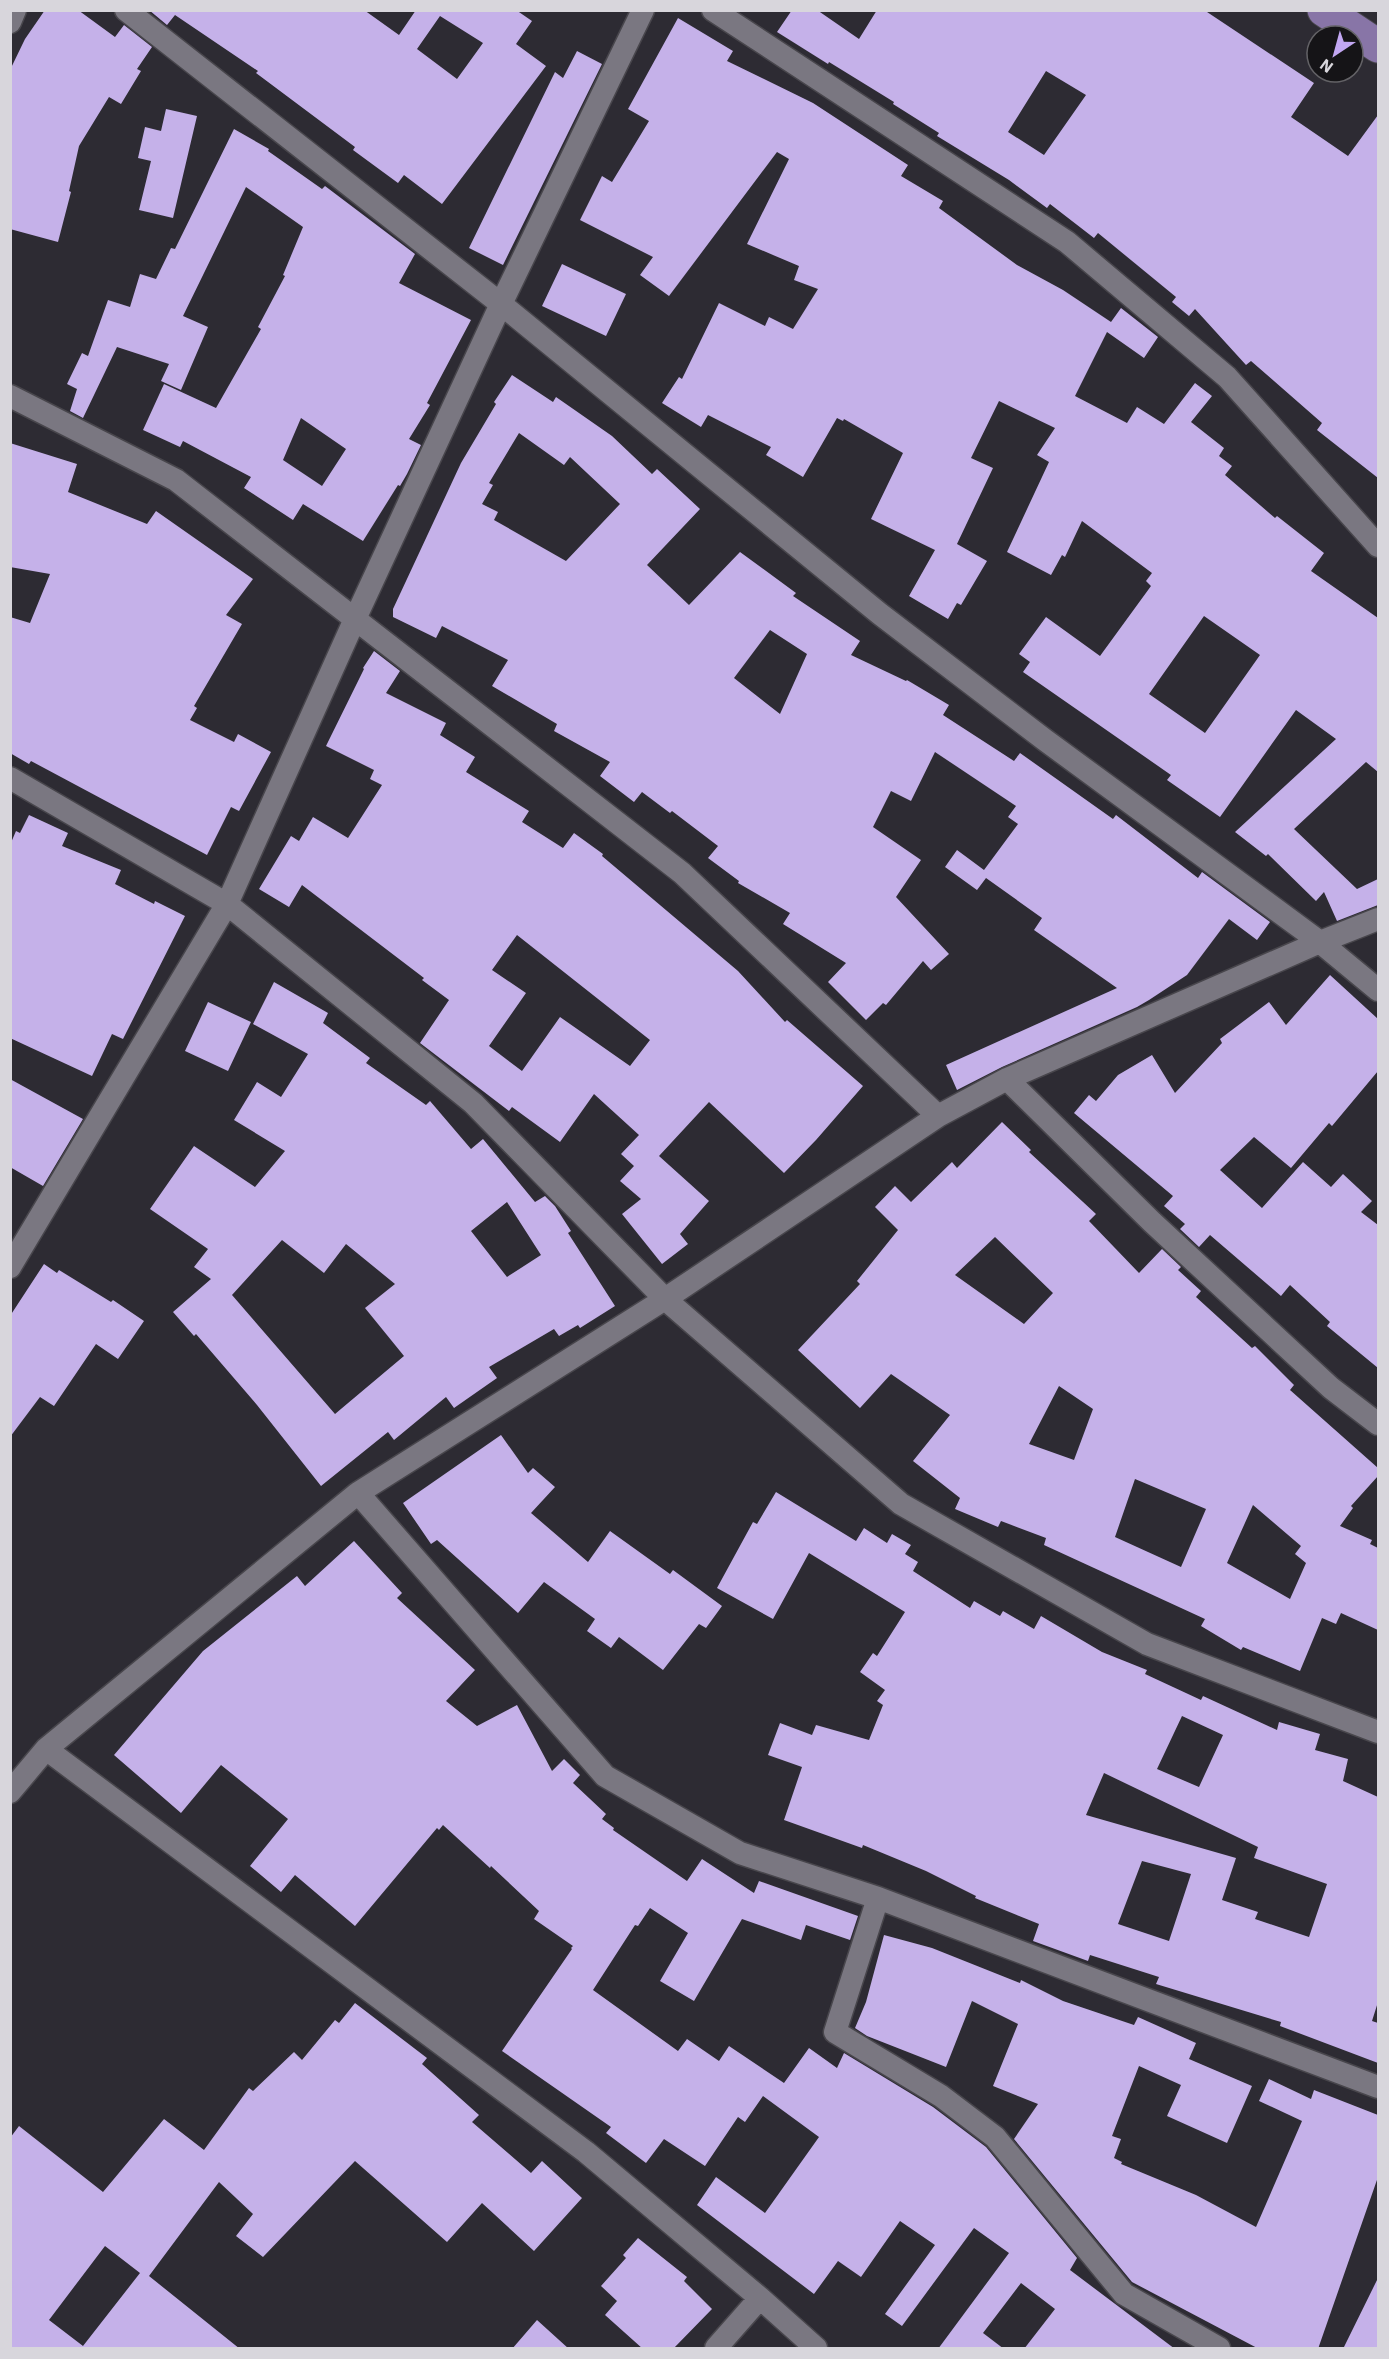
<svg xmlns="http://www.w3.org/2000/svg" width="1389" height="2359" viewBox="0 0 1389 2359" font-family="'IBM Plex Sans',sans-serif">
  <rect width="100%" height="100%" fill="#2d2b33"/>
  <path fill="#c5b1e9" fill-rule="evenodd" d="M45 10H78L115 37 124 25 152 47 137 69 141 71 121 104 109 97 79 146 69 191 71 192 58 242 10 229V70L25 39Z
    M149 10H364L399 35 416 10H516L532 21 516 44 546 66 442 204 404 175 398 183 353 150 355 147 256 73 258 71 175 15 167 25ZM440 16 483 43 457 79 417 49Z
    M792 10H817L859 39 877 10H1204L1314 83 1291 117 1348 156 1378 115V478L1317 430 1322 423 1251 361 1246 365 1195 309 1189 316 1172 302 1176 297 1098 233 1094 238 1050 204 1047 208 1009 180 937 136 939 133 893 104 894 102 829 62 828 64 777 32ZM1046 71 1086 95 1044 155 1008 132Z
    M678 18 733 51 727 61 813 103 908 165 901 176 943 201 939 208 1017 265 1063 290 1111 322 1121 308 1158 337 1144 358 1107 332 1075 396 1127 423 1137 407 1164 424 1195 383 1212 396 1191 422 1224 448 1219 456 1232 466 1225 475 1275 518 1277 516 1324 553 1311 571 1378 618V772L1366 762 1294 829 1357 889 1378 879V905L1337 921 1324 892 1316 901 1268 854 1266 856 1235 832 1336 739 1296 710 1220 817 1167 780 1171 775 1023 672 1030 662 1019 654 1046 617 1100 656 1151 586 1146 581 1152 573 1082 521 1065 557 1062 555 1051 575 1007 552 1049 462 1037 455 1055 428 999 401 971 458 993 468 957 544 987 561 961 605 957 603 948 619 909 596 935 550 871 519 903 453 844 419 843 421 837 418 803 477 766 455 771 447 708 415 701 427 662 403 679 377 682 379 719 303 765 326 769 317 793 329 818 289 794 280 799 266 747 244 789 159 777 152 669 296 640 275 653 257 580 220 602 176 612 182 649 121 628 109ZM1204 616 1260 655 1205 733 1149 694Z
    M577 51 602 64 503 265 469 248 555 72 563 78Z
    M166 109 197 116 173 218 139 210 151 161 138 158 145 127 161 131Z
    M234 129 269 149 268 151 322 189 325 186 415 254 399 283 471 320 427 403 430 405 409 439 421 445 407 474 400 486 398 485 363 541 303 504 293 520 244 488 251 477 183 441 180 447 143 430 164 384 216 408 261 329 258 327 285 276 283 275 303 227 246 187 183 316 208 327 181 390 161 381 169 364 117 347 83 418 70 411 77 389 67 384 82 353 88 356 108 300 130 307 140 274 156 279 171 248 175 249ZM301 418 346 449 322 486 283 460Z
    M562 264 626 294 606 336 542 306Z
    M512 375 553 402 556 397 612 436 652 474 657 469 700 509 647 565 689 605 740 552 796 593 793 596 860 641 851 655 906 681 907 680 949 705 943 715 1014 761 1020 753 1113 819 1116 815 1198 878 1202 872 1270 922 1257 940 1229 919 1187 975 1149 1000 1137 1007 1002 1067 957 1090 946 1065 1117 988 1034 930 1042 918 986 878 977 890 945 867 957 850 984 870 1018 824 1008 817 1016 806 935 752 911 801 891 791 873 827 921 860 896 897 949 954 931 970 923 961 886 1005 883 1003 866 1020 828 982 846 963 783 924 790 913 738 883 739 881 708 858 718 846 672 811 670 813 642 792 634 802 600 776 610 762 554 731 557 724 492 686 508 660 442 626 436 638 393 617V609L461 463 496 404 494 402ZM519 433 564 465 570 457 620 504 566 561 494 520 498 512 482 504 493 485 489 483ZM770 630 807 654 780 714 734 678Z
    M10 443 77 464 68 492 147 524 156 511 253 579 226 615 242 624 194 706 197 708 190 720 234 742 238 734 271 752 239 811 231 807 207 855 31 761 29 764 10 753V617L30 623 50 574 10 567Z
    M374 651 400 671 386 693 446 723 440 735 475 757 466 772 529 811 522 822 563 848 574 833 603 854 602 856 738 971 785 1022 787 1020 863 1086 816 1140 784 1173 709 1102 659 1156 709 1201 680 1234 688 1244 662 1264 622 1214 641 1199 620 1181 634 1166 621 1154 639 1135 594 1094 560 1142 512 1107 509 1111 420 1043 449 1000 422 980 424 978 302 885 289 907 259 889 291 836 299 841 313 817 348 838 382 785 370 779 374 770 326 746 364 669 363 668ZM517 935 650 1040 630 1066 560 1017 522 1071 489 1046 526 993 492 970Z
    M29 815 68 833 62 846 121 870 115 884 154 904 155 901 185 916 123 1039 112 1034 92 1076 10 1038V845L16 831 20 833Z
    M1330 975 1378 1019V1071L1332 1126 1329 1123 1291 1168 1254 1137 1220 1170 1262 1208 1303 1162 1331 1187 1343 1174 1372 1201 1361 1212 1378 1225V1368L1327 1326 1330 1322 1290 1285 1281 1296 1210 1235 1199 1247 1180 1229 1185 1224 1164 1206 1173 1196 1074 1113 1089 1095 1096 1101 1118 1075 1152 1055 1175 1093 1222 1043 1220 1039 1269 1002 1286 1025Z
    M274 982 328 1013 323 1023 370 1058 366 1063 426 1105 430 1101 471 1149 483 1139 535 1202 545 1196 555 1206 571 1231 568 1233 615 1306 580 1328 578 1325 559 1336 554 1329 489 1367 497 1378 454 1408 446 1397 394 1440 388 1432 321 1486 257 1405 196 1334 194 1336 173 1312 211 1279 194 1267 208 1249 150 1209 194 1146 255 1187 285 1151 234 1120 257 1082 281 1097 308 1054 253 1024ZM507 1202 541 1255 507 1277 471 1231ZM282 1240 324 1273 346 1244 395 1284 365 1308 404 1356 335 1414 232 1295Z
    M208 1002 251 1022 228 1071 185 1051Z
    M10 1079 83 1119 43 1186 10 1167Z
    M1002 1122 1031 1150 1029 1152 1096 1214 1089 1221 1139 1273 1162 1249 1181 1267 1178 1270 1201 1291 1196 1297 1252 1348 1255 1346 1294 1385 1290 1390 1378 1468V1476L1351 1506 1353 1508 1340 1526 1372 1540 1370 1544 1378 1548V1630L1341 1613 1336 1624 1322 1618 1300 1671 1243 1647 1241 1650 1201 1626 1205 1619 1044 1545 1046 1538 1001 1521 998 1527 955 1509 960 1498 913 1461 950 1415 891 1374 860 1408 798 1350 860 1284 857 1281 898 1230 875 1207 895 1186 911 1202 952 1162 957 1168ZM995 1237 1053 1293 1024 1324 955 1275ZM1059 1386 1093 1409 1074 1460 1029 1444ZM1135 1479 1206 1509 1181 1567 1115 1537ZM1253 1505 1301 1546 1295 1554 1306 1563 1290 1599 1227 1563Z
    M44 1264 57 1273 59 1270 111 1302 113 1300 144 1321 118 1359 96 1344 54 1406 40 1397 10 1437V1316Z
    M501 1435 528 1473 533 1468 555 1487 531 1513 588 1562 610 1531 670 1574 673 1570 722 1606 706 1628 699 1624 663 1670 619 1637 611 1648 587 1631 595 1619 544 1582 518 1613 437 1540 431 1544 403 1503Z
    M776 1492 856 1541 864 1528 887 1543 892 1534 911 1545 905 1554 918 1562 913 1571 970 1608 974 1601 1000 1616 1003 1611 1034 1629 1041 1616 1102 1652 1147 1670 1145 1674 1201 1700 1203 1696 1277 1730 1279 1722 1320 1734 1315 1750 1348 1759 1343 1781 1378 1797V2002L1372 2021 1378 2023V2063L1280 2026 1281 2022 1156 1984 1159 1977 1090 1955 1088 1961 1033 1941 1039 1924 975 1898 976 1896 926 1871 863 1845 862 1848 784 1820 802 1767 768 1755 780 1723 812 1735 816 1725 869 1740 883 1705 877 1701 885 1690 860 1672 873 1653 877 1656 905 1612 809 1553 773 1619 717 1588 753 1522 757 1524ZM1182 1716 1223 1735 1199 1787 1157 1769ZM1104 1773 1258 1847 1254 1858 1327 1884 1309 1937 1255 1919 1258 1912 1222 1900 1236 1858 1086 1815ZM1142 1861 1191 1874 1169 1941 1118 1924Z
    M354 1541 402 1593 397 1598 475 1670 446 1701 477 1726 517 1705 552 1771 564 1759 580 1775 573 1783 606 1814 602 1819 614 1828 613 1830 687 1881 702 1859 754 1893 759 1881 858 1916 850 1940 806 1925 801 1940 742 1919 694 2001 660 1981 688 1933 650 1908 638 1926 635 1925 593 1990 678 2051 687 2039 719 2061 729 2046 784 2083 809 2048 837 2068 844 2053 933 2107 986 2147 1077 2258 1070 2270 1175 2349H1024L1055 2309 1021 2283 983 2333 1004 2349H938L1009 2253 974 2228 902 2326 885 2314 935 2245 900 2221 861 2277 838 2261 814 2294 697 2205 716 2177 765 2213 819 2137 763 2096 745 2122 738 2117 705 2166 664 2139 646 2163 606 2133 611 2127 502 2051 572 1949 571 1948 573 1946 534 1919 539 1911 491 1866 490 1868 443 1825 439 1830 437 1828 355 1926 295 1875 281 1892 250 1866 288 1819 221 1765 181 1813 114 1755 203 1651 297 1576 305 1586Z
    M884 1935 932 1948 1020 1983 1021 1980 1063 2001 1134 2025 1138 2017 1196 2043 1189 2059 1252 2086 1227 2143 1167 2116 1181 2085 1139 2066 1112 2136 1121 2139 1114 2158 1122 2162 1121 2164 1196 2195 1256 2227 1302 2121 1259 2101 1269 2079 1311 2099 1314 2090 1378 2115V2177L1318 2349H1259L1132 2282 1014 2139 1038 2104 993 2086 1018 2024 972 2001 946 2067 867 2036 855 2028 866 2002Z
    M355 2003 427 2058 422 2064 479 2115 472 2122 531 2173 542 2161 582 2198 534 2251 482 2203 447 2242 355 2161 263 2257 236 2236 253 2214 219 2182 149 2276 240 2349H10V2138L19 2126 103 2192 164 2119 204 2150 249 2088 253 2091 294 2052 302 2060 335 2020 339 2023ZM105 2246 140 2273 83 2346 49 2320Z
    M638 2238 687 2277 684 2281 712 2309 673 2349H643L605 2315 617 2301 601 2286 626 2258 623 2255Z
    M1378 2278V2349H1343Z
    M537 2320 569 2349H512Z"/>
  <g fill="none" stroke-linecap="round" stroke-linejoin="round">
    <g stroke="#48464c" stroke-width="25">
      <path id="street" d="M126 10 501 304 880 614 1045 740 1320 942 1378 990
        M713 10 1067 242 1227 377 1378 546
        M10 22 15 10
        M10 396 176 480 682 873 938 1116
        M10 778 227 904 473 1103 665 1299 901 1504 1147 1644 1378 1732
        M1007 1079 1152 1222 1331 1388 1378 1424
        M10 1267 227 904 355 619 501 304 643 10
        M358 1493 605 1776 740 1853 878 1898 1378 2087
        M46 1749 586 2152 760 2298 816 2348
        M10 1792 46 1749 358 1493 665 1299 938 1116 1007 1079 1320 942 1378 919
        M878 1898 835 2032 941 2096 995 2137 1124 2294 1219 2348
        M716 2348 760 2298"/>
    </g>
    <g stroke="#48464c" stroke-width="35">
      <path id="primary" d="M1324 10 1378 46"/>
    </g>
    <use href="#street" stroke="#7a7781" stroke-width="22"/>
    <use href="#primary" stroke="#8875a7" stroke-width="33"/>
  </g>
  <rect width="1389" height="2359" fill="none" stroke="#d8d6dc" stroke-width="24"/>
  <g transform="translate(1335 54) rotate(216)"><circle r="28" fill="#151417" stroke="#636266" stroke-width="1.5"/>
  <path d="M0-4.5L10 22L0 15L-10 22Z" fill="#c2a7f2"/>
  <text y="-9" font-size="16" font-weight="bold" text-anchor="middle" fill="#d8d6dc">N</text>
  </g>
</svg>
